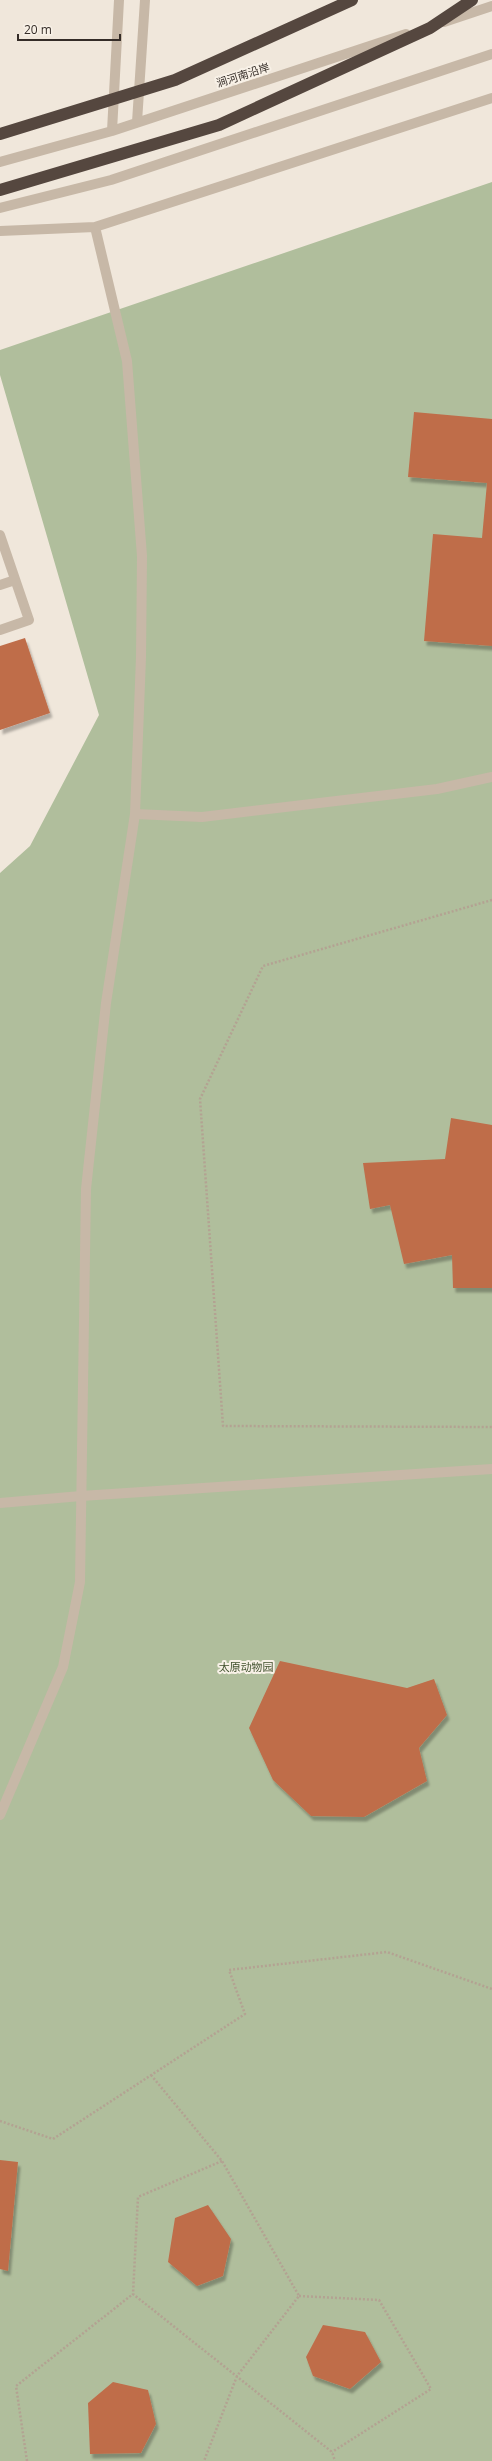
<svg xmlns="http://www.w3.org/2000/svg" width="492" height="2461" viewBox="0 0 492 2461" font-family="'Open Sans','Noto Sans SC',sans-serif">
  <defs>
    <filter id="shadow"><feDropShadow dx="2.5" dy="4.5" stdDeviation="1" flood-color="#0004"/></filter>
  </defs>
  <rect width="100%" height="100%" fill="#f0e7db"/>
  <path fill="#b0be9c" d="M492 182V2461H0V873L30 846 99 715 0 375V350Z"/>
  <path fill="#bf6d4a" filter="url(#shadow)" d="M414 412 492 419V646L424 641 433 534 482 538 487 483 408 477Z
    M25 638 50 713 0 730V646Z
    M451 1118 492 1125V1288H453L452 1255 404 1264 390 1205 370 1209 363 1163 445 1159Z
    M280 1661 407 1688 434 1679 447 1715 419 1748 427 1781 364 1817 311 1816 273 1780 249 1728Z
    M0 2160 18 2162 8 2271 0 2269Z
    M208 2205 231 2239 223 2276 197 2286 168 2262 175 2218Z
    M323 2325 365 2332 381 2362 350 2389 313 2376 306 2357Z
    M113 2382 148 2390 156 2424 141 2453 90 2454 88 2403Z"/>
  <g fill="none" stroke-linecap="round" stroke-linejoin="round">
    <path stroke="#b3a292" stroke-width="2.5" stroke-dasharray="2 2" stroke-linecap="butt" d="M492 900 263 966 200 1099 223 1426 492 1427
      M151 2075 222 2161 299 2296 237 2376 204 2461
      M0 2121 53 2139 245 2014 229 1970 387 1952 492 1989
      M222 2161 138 2197 133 2294 332 2452 335 2461
      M299 2296 379 2300 431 2389 332 2452
      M27 2461 16 2386 133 2294"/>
    <path stroke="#c7b8a7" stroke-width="10" d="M444 22 492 6
      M137 122 145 0
      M112 131 119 0
      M0 162 112 131 406 34
      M0 208 111 180 492 54
      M0 231 95 227 492 98
      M0 535 29 620 0 630
      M0 585 15 580
      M135 814 202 817 437 789 492 777
      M0 1503 81 1496 492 1469
      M0 1815 63 1667 80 1582 86 1189 106 1003 135 814 141 657 142 556 127 361 95 227"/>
    <path stroke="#55473f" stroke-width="12" d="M0 134 175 80 352 0
      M0 190 219 125 430 28 472 0"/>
  </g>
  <g text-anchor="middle" stroke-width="4" stroke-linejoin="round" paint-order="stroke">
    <g font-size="11" fill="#342c27" stroke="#f8f1e7">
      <text transform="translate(243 75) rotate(-18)" y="4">涧河南沿岸</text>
    </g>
    <g font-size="11" fill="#41512d" stroke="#f8f1e7">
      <text x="246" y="1671">太原动物园</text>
    </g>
  </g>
  <path d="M18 34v6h102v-6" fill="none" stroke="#342c27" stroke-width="2"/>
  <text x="24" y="34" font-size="12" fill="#342c27" stroke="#f8f1e7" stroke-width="3" paint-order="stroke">20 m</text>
</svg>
